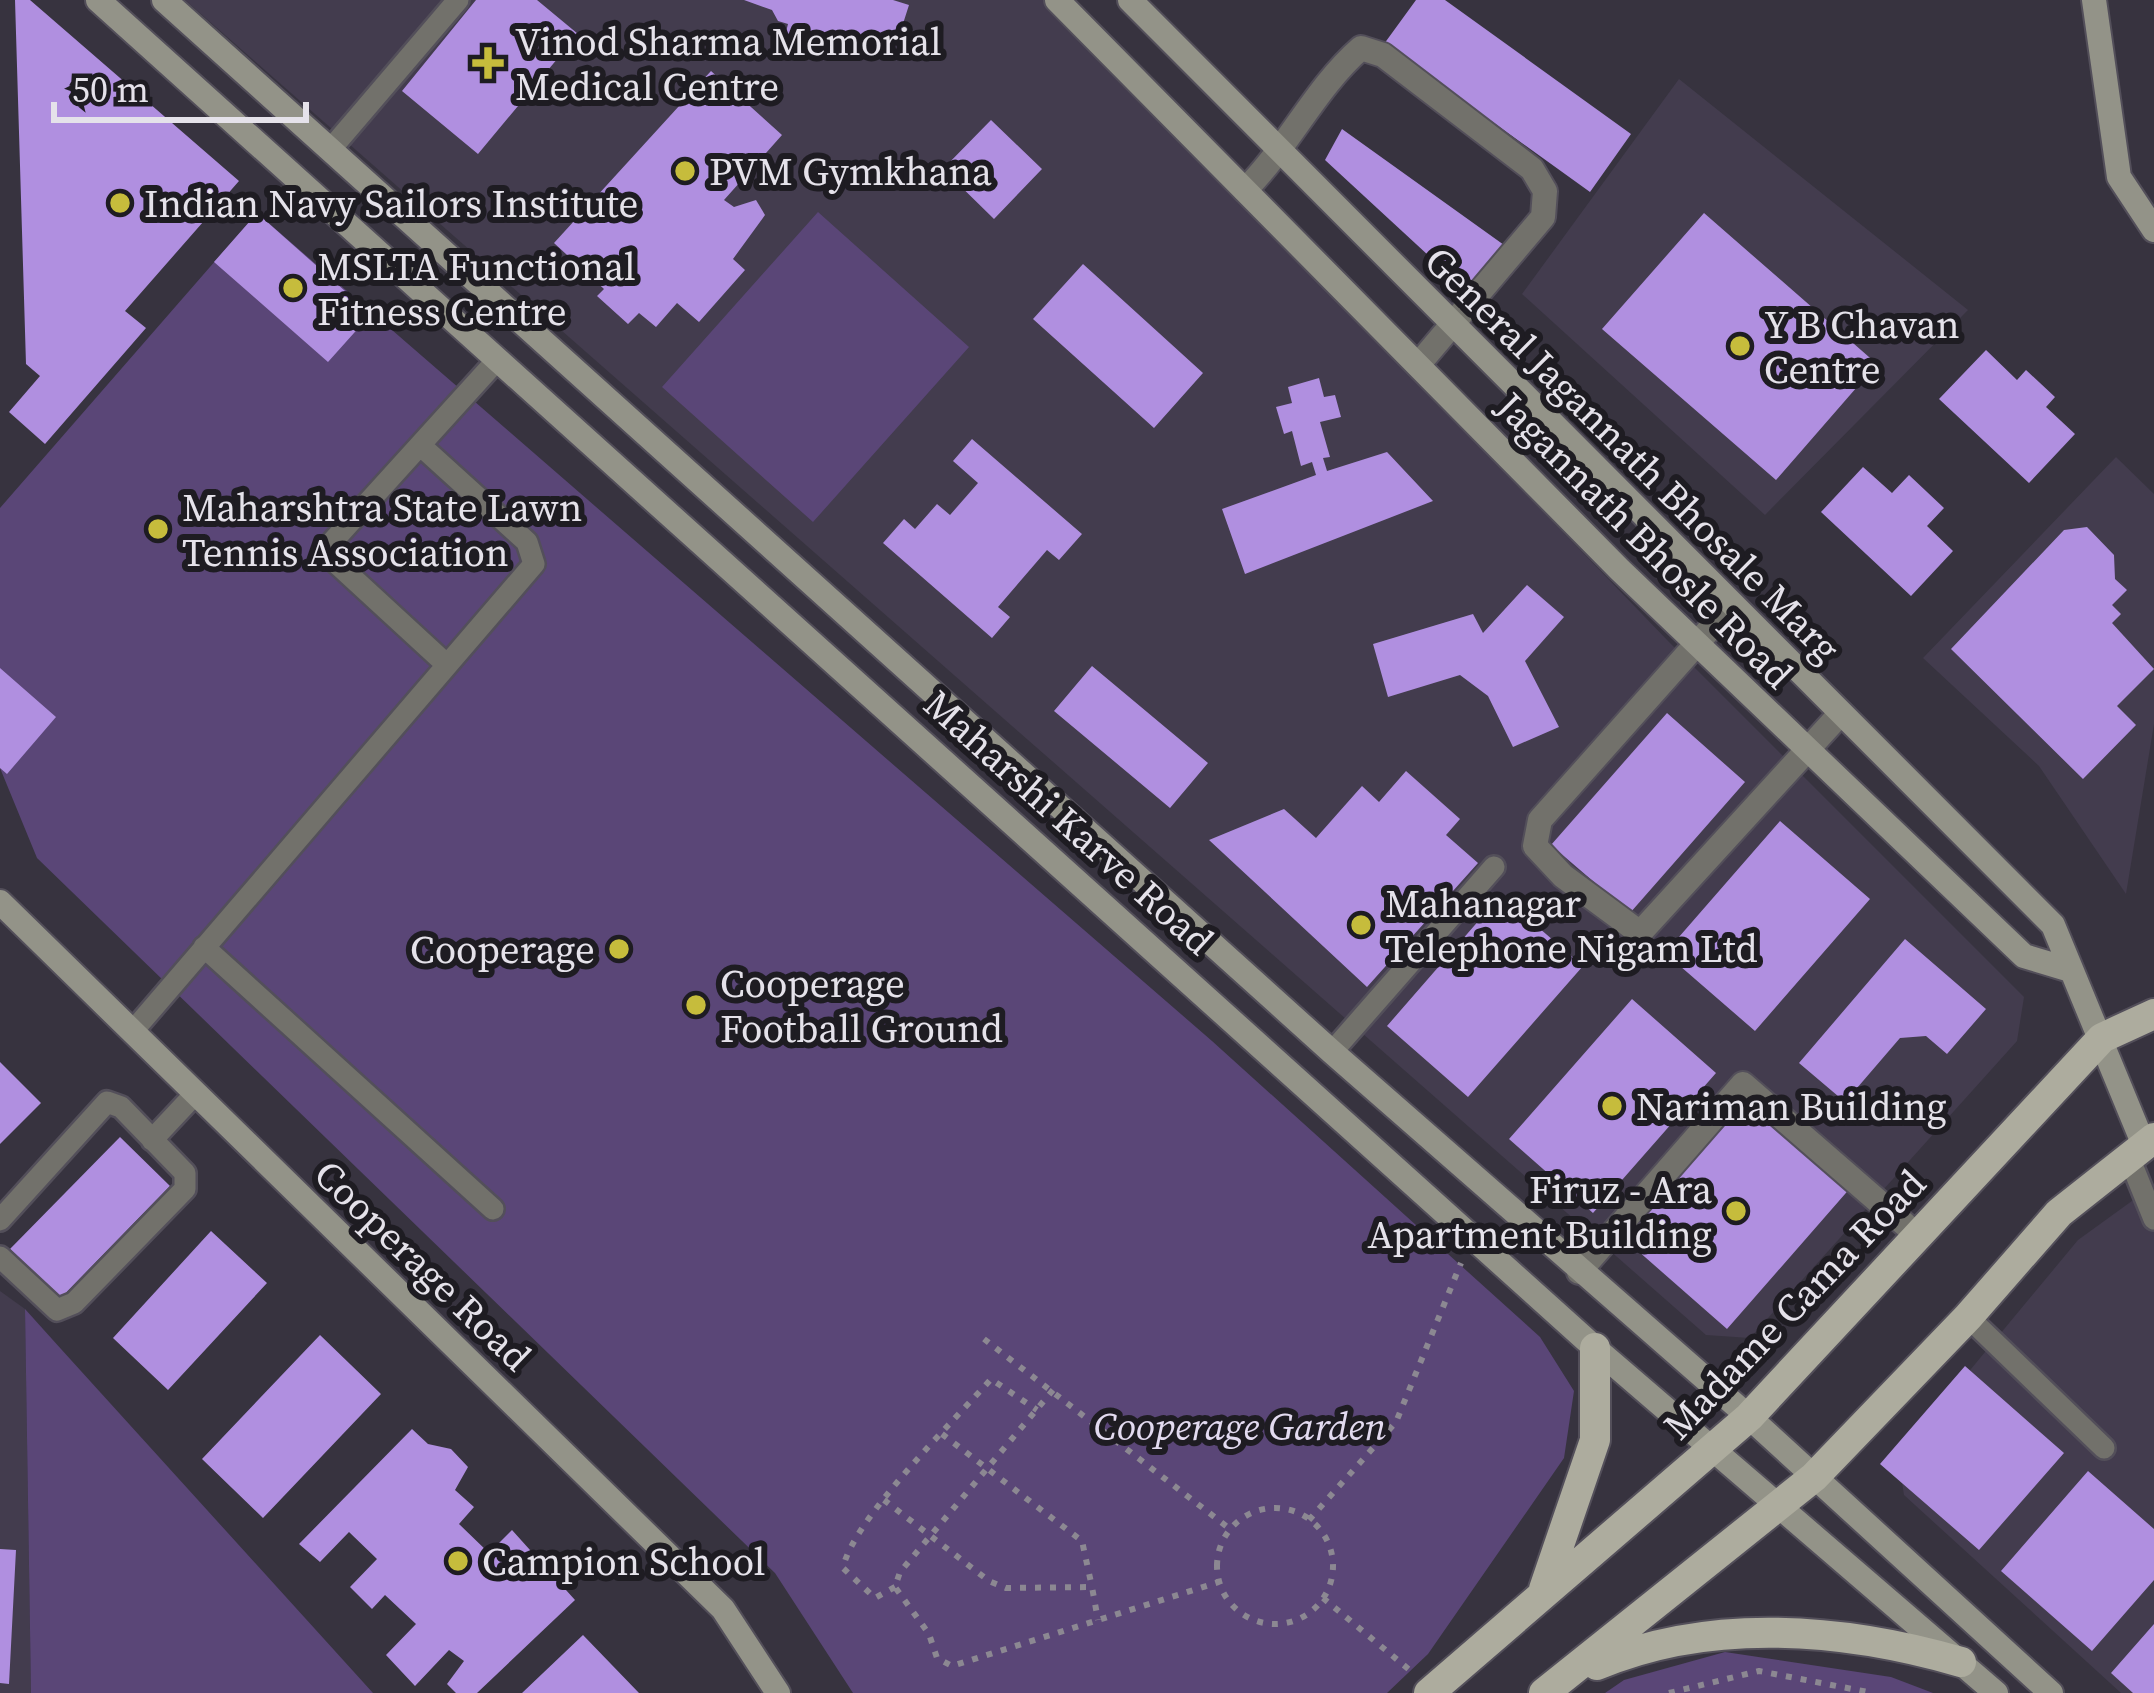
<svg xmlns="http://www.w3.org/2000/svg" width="2154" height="1693" viewBox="0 0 2154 1693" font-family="'Source Serif 4',serif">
  <rect width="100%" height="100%" fill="#37333f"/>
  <path fill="#433c4e" d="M185 0H1050L1669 642 2024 997 2017 1041 1750 1338 1706 1335Z
    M1679 79 1968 310 1765 515 1522 294Z
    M2116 457 2154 494V724L2126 894 2039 766 1923 658Z
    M2154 1185V1693H2121L1904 1495 1898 1457 2078 1240Z
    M0 1291 25 1309 31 1693H0Z"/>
  <path fill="#5a4677" d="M818 212 969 347 813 522 662 387Z
    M257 213 1212 1041 1540 1337 1574 1391 1564 1458 1428 1654 1387 1693H853L775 1573 37 858 0 768V508Z
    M25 1309 61 1349 373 1693H31Z
    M1725 1652 1891 1677 1933 1693H1605L1624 1680Z"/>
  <path fill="#b08fe0" d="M15 0H30L239 181 125 311 146 328 45 444 9 412 40 376 26 364Z
    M476 0H537L578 34 478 154 402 91Z
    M744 0H893L909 5 892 58 853 46 849 60 784 40 788 24 778 21 772 10Z
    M1416 0H1445L1631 134 1590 192 1384 44Z
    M711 71 782 135 724 200 734 207 756 200 765 215 733 259 745 270 699 322 677 303 656 327 639 313 628 324 597 296 604 289 554 243Z
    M991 120 1042 169 994 219 943 169Z
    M1342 129 1504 245 1468 292 1325 160Z
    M257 213 371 314 328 362 214 262Z
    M1704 213 1877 364 1776 480 1602 329Z
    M1083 264 1203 373 1154 428 1033 319Z
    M1986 350 2017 380 2026 370 2055 397 2046 407 2075 434 2029 483 1939 399Z
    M1319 378 1324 397 1335 395 1341 417 1320 422 1330 457 1323 458 1327 471 1387 452 1433 501 1245 574 1222 509 1316 475 1312 462 1301 466 1292 431 1284 434 1276 407 1292 403 1288 387Z
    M972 439 1082 534 1059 560 1047 550 998 607 1010 617 992 638 883 543 904 519 915 529 937 504 950 515 978 483 953 461Z
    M1863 467 1892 493 1909 475 1944 508 1927 526 1953 551 1911 596 1821 512Z
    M2087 527 2114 555 2115 579 2127 590 2112 605 2121 614 2112 623 2154 669 2117 706 2136 725 2083 779 1951 649 2064 530Z
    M1527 585 1564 617 1525 661 1559 727 1513 747 1488 696 1460 675 1388 697 1373 644 1473 614 1483 633Z
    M1092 666 1208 763 1170 808 1054 711Z
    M0 668 56 717 7 774 0 768Z
    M1667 713 1745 782 1630 913 1551 845Z
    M1406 771 1460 819 1446 835 1478 863 1367 987 1209 840 1284 809 1316 838 1362 786 1379 802Z
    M1780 821 1870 899 1755 1031 1665 953Z
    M1501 895 1583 966 1468 1097 1387 1026Z
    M1905 939 1986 1009 1947 1054 1926 1036 1900 1038 1845 1102 1799 1063Z
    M1632 999 1716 1073 1593 1213 1509 1139Z
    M0 1062 41 1103 0 1144Z
    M1746 1093 1852 1186 1727 1329 1621 1236Z
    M120 1137 170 1186 60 1299 10 1249Z
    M211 1231 267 1283 168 1390 113 1338Z
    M320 1335 381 1394 263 1518 202 1459Z
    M1965 1366 2064 1453 1979 1550 1880 1464Z
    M412 1429 428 1444 451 1449 468 1467 455 1490 474 1507 459 1524 489 1553 512 1530 575 1600 477 1693H456L447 1684 464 1661 449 1650 415 1686 386 1655 416 1624 385 1595 372 1609 350 1587 377 1559 349 1532 320 1562 299 1544Z
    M2088 1471 2154 1529V1580L2092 1651 2001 1571Z
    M0 1549 16 1550 9 1684 0 1683Z
    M2154 1624V1693H2133L2111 1673Z
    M583 1635 639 1693H522Z"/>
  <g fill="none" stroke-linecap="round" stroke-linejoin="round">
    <g stroke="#534f5a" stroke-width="26">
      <path id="lane" d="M330 150 458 0
        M446 664 333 560V541L498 359
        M204 947 493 1209
        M133 1031 534 564 527 542 420 445
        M1332 1052 1494 867
        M152 1140 196 1093
        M2128 1155 2154 1219
        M0 1220 107 1102 121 1107 185 1173V1189L74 1303 57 1310 0 1257
        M1968 1317 2104 1448"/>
    </g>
    <g stroke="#534f5a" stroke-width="28">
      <path id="street" d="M1245 190C1289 146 1315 88 1361 48L1383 55 1532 169 1545 191 1543 217 1418 365
        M1732 604 1540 820 1535 846 1563 876 1640 933 1841 713
        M1579 1272 1743 1084 1917 1235"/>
    </g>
    <g stroke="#534f5a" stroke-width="28">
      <path id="secondary" d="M98 0 1595 1348 1996 1693
        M164 0 1332 1052 1749 1417 2051 1693
        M1057 0 1620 570 2024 956 2067 969
        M1130 0 2053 925 2143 1143
        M2094 0 2119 177 2154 230
        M0 902 723 1609 778 1693"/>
    </g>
    <g stroke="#534f5a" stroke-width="34">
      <path id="primary" d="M1544 1589 1595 1440V1348
        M1597 1665C1711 1617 1844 1628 1961 1662
        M1429 1693 1749 1417 2102 1038 2154 1014
        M1544 1693 1814 1477 1968 1317 2059 1213 2154 1138"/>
    </g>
    <path stroke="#8c8892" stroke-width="6" stroke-dasharray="6 9" stroke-linecap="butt" d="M984 1339 1230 1529
      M1053 1390 900 1572 895 1587 929 1634 937 1658 952 1666 1219 1582
      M942 1434 1082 1541 1092 1587
      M884 1500 989 1581 1006 1588 1092 1587 1098 1620
      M1217 1566a58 58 0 1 1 116 0a58 58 0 1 1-116 0Z
      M1309 1520 1396 1422 1461 1263
      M895 1587 875 1598 843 1568C853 1519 955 1420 991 1379L1037 1410
      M1323 1598 1412 1672
      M1669 1693 1759 1671 1873 1693"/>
    <use href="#lane" stroke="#72716b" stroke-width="21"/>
    <use href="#street" stroke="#72716b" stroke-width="24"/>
    <use href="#secondary" stroke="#939388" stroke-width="24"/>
    <use href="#primary" stroke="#adac9e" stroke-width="30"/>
  </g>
  <g fill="#c6bc3c" stroke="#1e1c22" stroke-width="4.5">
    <path d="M482 45h12v12h12v12h-12v12h-12v-12h-12v-12h12z"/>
    <circle cx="685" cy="171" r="12"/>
    <circle cx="120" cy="203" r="12"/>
    <circle cx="293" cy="288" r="12"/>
    <circle cx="1740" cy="346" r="12"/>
    <circle cx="158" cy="529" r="12"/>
    <circle cx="1361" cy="925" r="12"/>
    <circle cx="619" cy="949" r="12"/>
    <circle cx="696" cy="1005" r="12"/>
    <circle cx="1612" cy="1106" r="12"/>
    <circle cx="1736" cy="1211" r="12"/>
    <circle cx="458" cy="1561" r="12"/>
  </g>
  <g text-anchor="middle" stroke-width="12" stroke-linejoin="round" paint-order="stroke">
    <g font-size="39" fill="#e5e2ea" stroke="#1e1c22" text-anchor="start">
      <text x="515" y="55">Vinod Sharma Memorial<tspan x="515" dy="45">Medical Centre</tspan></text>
      <text x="709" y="185">PVM Gymkhana</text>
      <text x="144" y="217">Indian Navy Sailors Institute</text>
      <text x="317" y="280">MSLTA Functional<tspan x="317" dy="45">Fitness Centre</tspan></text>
      <text x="1764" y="338">Y B Chavan<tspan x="1764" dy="45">Centre</tspan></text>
      <text x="182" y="521">Maharshtra State Lawn<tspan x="182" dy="45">Tennis Association</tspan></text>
      <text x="1385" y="917">Mahanagar<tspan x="1385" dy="45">Telephone Nigam Ltd</tspan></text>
      <text x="595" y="963" text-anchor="end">Cooperage</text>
      <text x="720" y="997">Cooperage<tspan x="720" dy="45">Football Ground</tspan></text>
      <text x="1636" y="1120">Nariman Building</text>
      <text x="1712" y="1203" text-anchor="end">Firuz - Ara<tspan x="1712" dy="45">Apartment Building</tspan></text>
      <text x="482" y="1575">Campion School</text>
    </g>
    <g font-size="39" fill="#e5e2ea" stroke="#1e1c22">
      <text transform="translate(1633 454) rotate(45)" y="14">General Jagannath Bhosale Marg</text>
      <text transform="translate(1645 540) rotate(45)" y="14">Jagannath Bhosle Road</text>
      <text transform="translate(1069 822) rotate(42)" y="14">Maharshi Karve Road</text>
      <text transform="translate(423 1265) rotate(44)" y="14">Cooperage Road</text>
      <text transform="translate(1794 1304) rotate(-46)" y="14">Madame Cama Road</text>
    </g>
    <g font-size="39" font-style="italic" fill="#e3dbf0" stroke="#1e1c22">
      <text x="1240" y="1440">Cooperage Garden</text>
    </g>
  </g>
  <path d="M54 102v18h252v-18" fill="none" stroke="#e5e2ea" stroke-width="6"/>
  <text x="72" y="102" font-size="36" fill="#e5e2ea" stroke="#1e1c22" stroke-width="9" paint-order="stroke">50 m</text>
</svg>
